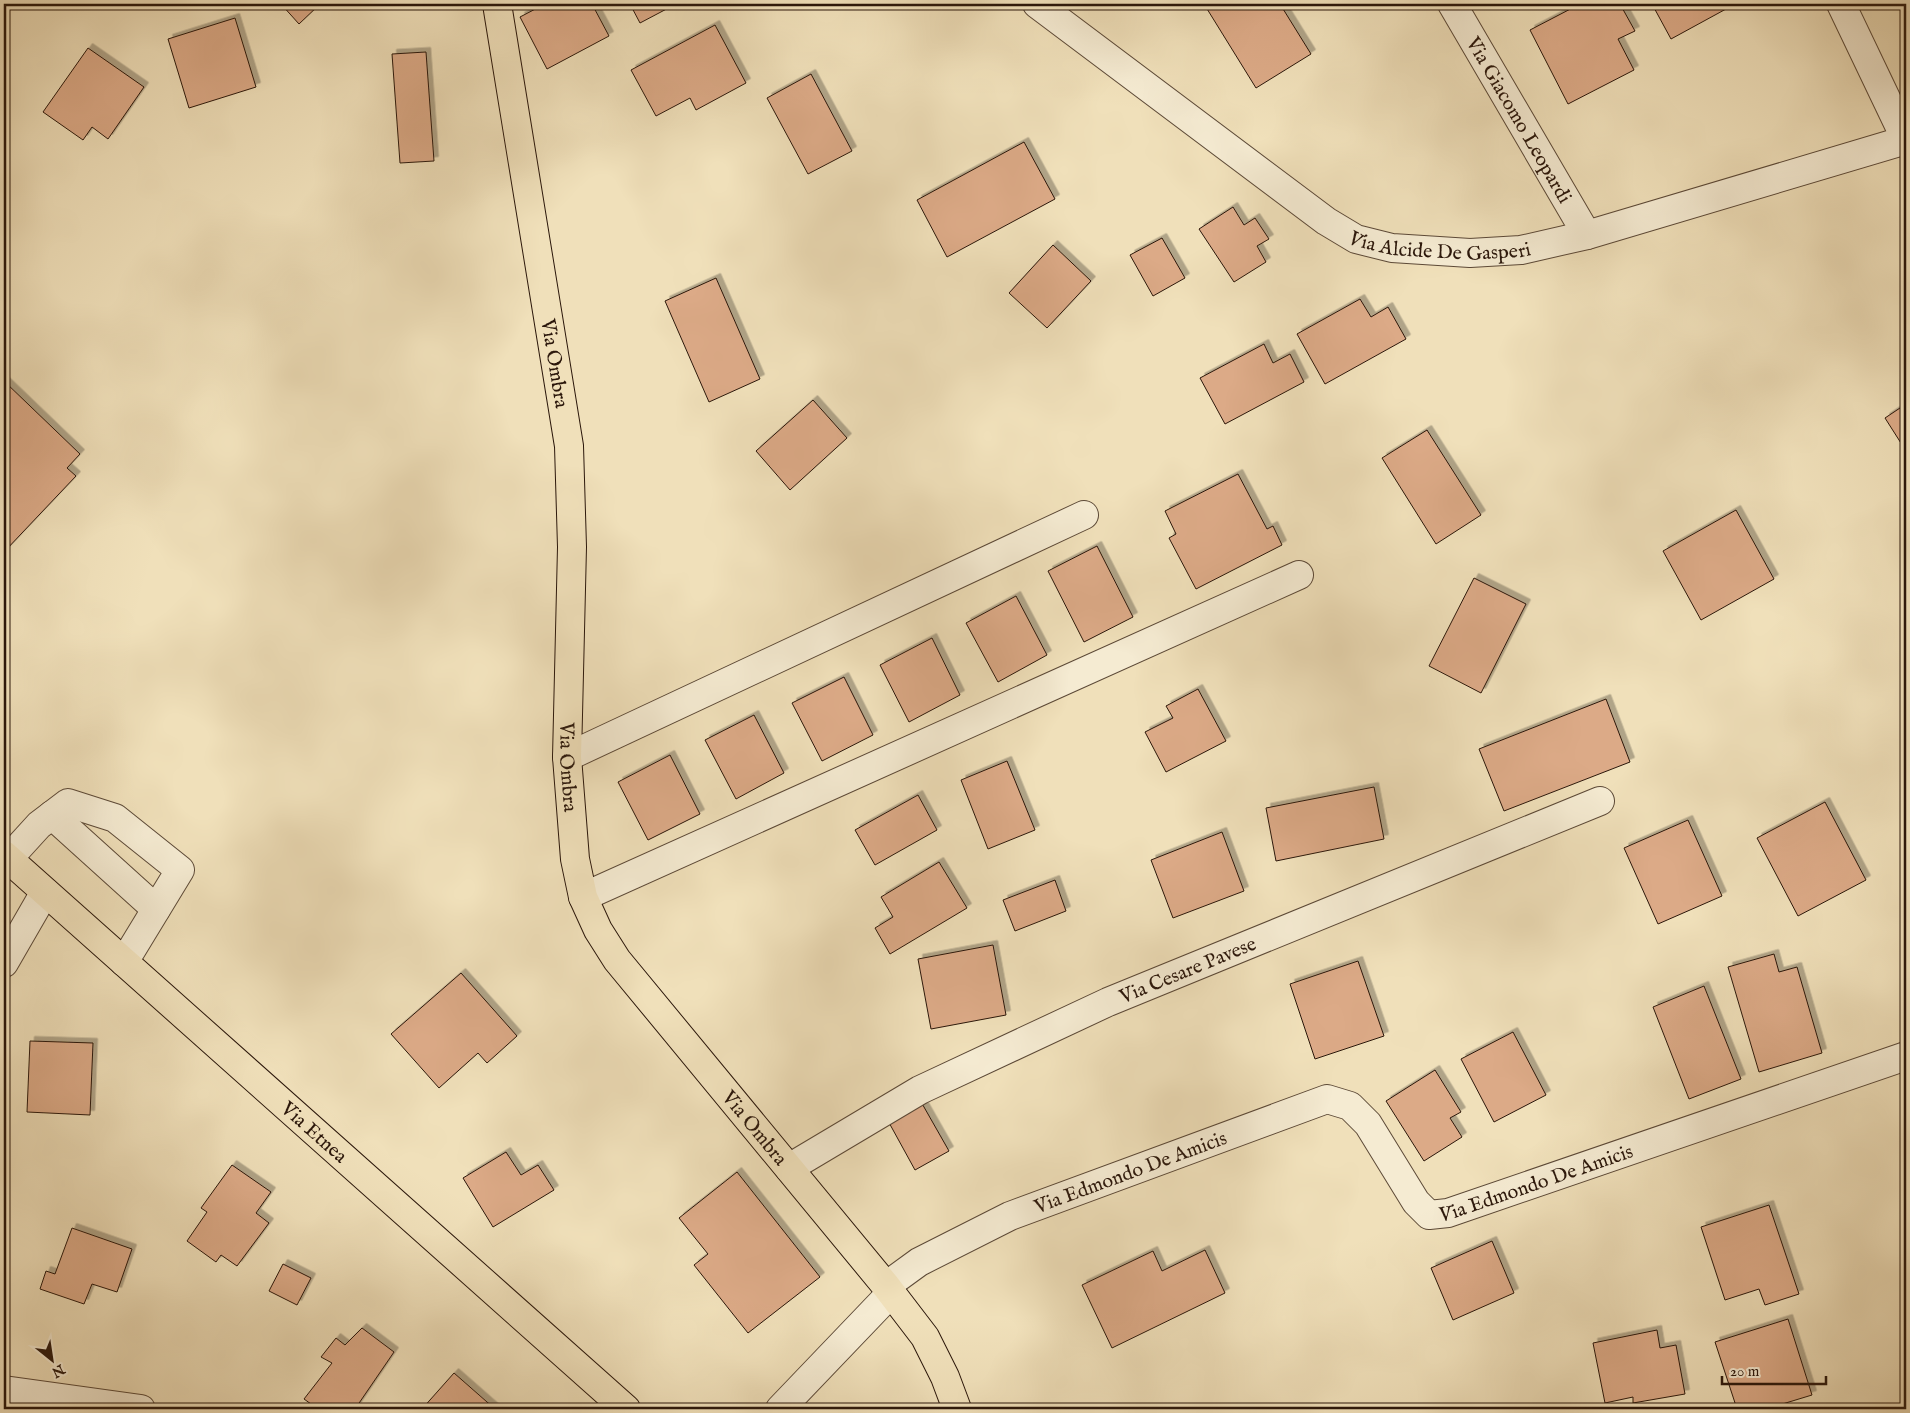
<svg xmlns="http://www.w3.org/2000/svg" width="1910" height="1413" viewBox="0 0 1910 1413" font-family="'IM FELL English',serif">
  <defs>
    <filter id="shadow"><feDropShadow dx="4.5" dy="-4.5" stdDeviation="0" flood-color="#0004"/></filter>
  </defs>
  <rect width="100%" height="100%" fill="#f0e0ba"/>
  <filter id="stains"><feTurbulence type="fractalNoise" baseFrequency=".004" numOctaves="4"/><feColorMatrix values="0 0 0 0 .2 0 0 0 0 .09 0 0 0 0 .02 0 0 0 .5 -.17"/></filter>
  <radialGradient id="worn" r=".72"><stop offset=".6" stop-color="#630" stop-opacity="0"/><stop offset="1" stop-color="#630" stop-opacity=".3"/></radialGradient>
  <path fill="#dcaa87" stroke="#2b170b" filter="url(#shadow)" d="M281 4H320L299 24Z
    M545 4H592L609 36 547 69 520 17Z
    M630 4H676L640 23Z
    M1204 4H1280L1311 54 1256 88Z
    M1580 4H1620L1635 31 1618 39 1634 70 1568 104 1530 30Z
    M1652 4H1723L1726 9 1671 39Z
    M1900 4H1906V15Z
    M235 18 256 87 189 108 168 39Z
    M715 25 746 83 696 110 690 98 656 116 631 70Z
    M88 48 144 87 108 139 92 127 83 140 43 112Z
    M426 52 434 161 400 163 392 54Z
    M811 74 852 151 808 174 767 98Z
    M1024 142 1055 199 947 257 917 200Z
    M1233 207 1244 225 1255 218 1269 239 1257 246 1266 262 1234 282 1199 229Z
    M1162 238 1185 278 1153 296 1130 255Z
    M1053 245 1091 281 1047 328 1009 293Z
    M716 278 760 379 709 402 665 301Z
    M1360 299 1371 317 1388 307 1406 339 1325 384 1297 334Z
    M1264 344 1273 363 1290 354 1304 382 1225 424 1200 378Z
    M4 381 80 454 67 468 76 476 4 552Z
    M813 400 847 438 790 490 756 451Z
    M1906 404V451L1885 418Z
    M1427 430 1481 515 1436 544 1382 458Z
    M1238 474 1267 529 1273 526 1282 545 1196 589 1169 538 1176 534 1165 511Z
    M1736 510 1774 579 1701 620 1663 551Z
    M1097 546 1133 617 1084 642 1048 571Z
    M1474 578 1526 604 1481 693 1429 666Z
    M1016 596 1047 655 998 682 966 623Z
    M932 638 960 695 909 722 880 665Z
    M844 677 873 735 822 761 792 703Z
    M1198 689 1226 741 1166 772 1145 732 1173 718 1166 706Z
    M1606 699 1630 762 1504 811 1479 749Z
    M754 715 784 773 736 799 705 740Z
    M670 755 700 814 648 840 618 782Z
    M1007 761 1035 830 988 849 961 780Z
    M1374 787 1384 839 1276 861 1266 808Z
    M918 795 937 830 875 865 855 830Z
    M1825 802 1866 880 1798 916 1757 838Z
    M1688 820 1722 896 1658 924 1624 848Z
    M1222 832 1244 891 1173 918 1151 860Z
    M939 862 967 908 890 954 875 928 893 917 881 897Z
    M1055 880 1066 911 1015 931 1003 900Z
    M993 945 1006 1015 931 1029 918 959Z
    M1774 954 1779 972 1797 967 1822 1053 1759 1072 1728 967Z
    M1358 961 1384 1036 1315 1059 1290 984Z
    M461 973 517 1036 487 1063 478 1053 439 1088 391 1034Z
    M1704 986 1741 1079 1689 1099 1653 1007Z
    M1513 1032 1546 1095 1494 1122 1461 1059Z
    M30 1041 93 1043 90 1115 27 1112Z
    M1435 1070 1461 1112 1450 1118 1462 1137 1424 1161 1386 1101Z
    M920 1100 949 1151 915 1170 887 1119Z
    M506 1152 521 1175 538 1165 554 1190 493 1227 463 1178Z
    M232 1165 271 1192 256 1213 269 1223 237 1266 221 1255 216 1262 187 1241 207 1212 201 1208Z
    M737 1172 820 1277 748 1333 694 1265 708 1254 679 1218Z
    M1769 1205 1799 1294 1765 1305 1759 1289 1725 1300 1701 1227Z
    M72 1228 132 1249 117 1292 92 1284 84 1304 40 1289 46 1271 55 1274Z
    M1492 1241 1514 1293 1453 1320 1431 1268Z
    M1205 1250 1225 1293 1112 1348 1082 1285 1153 1251 1162 1271Z
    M283 1264 311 1278 297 1305 269 1291Z
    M1788 1319 1812 1395 1766 1409H1737L1715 1342Z
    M362 1328 394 1352 355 1409H318L304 1399 332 1363 321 1357 336 1338 345 1345Z
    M1657 1330 1660 1348 1676 1345 1685 1394 1633 1403V1397L1605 1403 1593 1343Z
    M454 1373 495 1409H422Z"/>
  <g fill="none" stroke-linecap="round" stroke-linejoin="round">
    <g stroke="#5c4937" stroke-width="30">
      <g id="minor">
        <path id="s1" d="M1037 4 1326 221 1356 239 1392 248 1470 253 1521 250 1587 235 1906 140"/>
        <path id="s2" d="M1452 4 1587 235"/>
        <path d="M1841 4 1906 140"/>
        <path d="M567 757 1084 515"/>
        <path d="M52 815 156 909"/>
        <path d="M8 859 39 825 68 803 115 818 180 870 124 962"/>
        <path d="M583 897 1299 575"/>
        <path d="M4 963 45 892"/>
        <path id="s3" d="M789 1168 920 1090 1108 1002 1600 801"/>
        <path id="s4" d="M886 1286 919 1262 1010 1216 1327 1099 1350 1106 1368 1124 1416 1202 1429 1215 1448 1213 1906 1056"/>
        <path d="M4 1390 141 1409"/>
        <path d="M780 1409 891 1293"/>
      </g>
    </g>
    <g stroke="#2b170b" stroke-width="30">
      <g id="major">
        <path id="s5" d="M497 4 569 446 572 547 567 757 575 859 583 897 598 930 617 960 886 1286 925 1337 945 1377 957 1409"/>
        <path id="s6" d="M4 855 626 1409"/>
      </g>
    </g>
    <use href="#minor" stroke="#f5ebd2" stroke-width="28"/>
    <use href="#major" stroke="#f0e0ba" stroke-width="28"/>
  </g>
  <g text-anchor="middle" stroke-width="4" stroke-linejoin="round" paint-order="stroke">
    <g font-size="20" fill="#2b170b" stroke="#f5ebd2">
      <text dy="7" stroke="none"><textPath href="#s2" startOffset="134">Via Giacomo Leopardi</textPath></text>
      <text dy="7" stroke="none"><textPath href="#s1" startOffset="481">Via Alcide De Gasperi</textPath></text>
      <text dy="7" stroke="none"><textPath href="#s5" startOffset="364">Via Ombra</textPath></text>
      <text dy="7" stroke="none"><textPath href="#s5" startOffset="769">Via Ombra</textPath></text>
      <text dy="7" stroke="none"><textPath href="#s3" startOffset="446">Via Cesare Pavese</textPath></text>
      <text dy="7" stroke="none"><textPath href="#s5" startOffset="1189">Via Ombra</textPath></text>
      <text dy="7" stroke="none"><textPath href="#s6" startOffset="416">Via Etnea</textPath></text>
      <text dy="7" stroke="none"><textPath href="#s4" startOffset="271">Via Edmondo De Amicis</textPath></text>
      <text dy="7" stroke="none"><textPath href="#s4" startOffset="752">Via Edmondo De Amicis</textPath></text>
    </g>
  </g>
  <rect width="1910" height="1413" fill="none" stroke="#f0e0ba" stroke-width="20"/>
  <rect x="5" y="5" width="1900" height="1403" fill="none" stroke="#2b170b" stroke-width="2.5"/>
  <rect x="10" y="10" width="1890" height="1393" fill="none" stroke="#2b170b"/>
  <g transform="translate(52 1360) rotate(150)" stroke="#f5ebd2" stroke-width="4" paint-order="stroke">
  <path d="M0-4L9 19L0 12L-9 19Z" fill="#2b170b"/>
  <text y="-8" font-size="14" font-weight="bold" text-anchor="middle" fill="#2b170b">N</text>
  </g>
  <path d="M1722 1376v8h104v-8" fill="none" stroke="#2b170b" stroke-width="2.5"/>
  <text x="1730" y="1376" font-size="15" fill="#2b170b" stroke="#f5ebd2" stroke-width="4" paint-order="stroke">20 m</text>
  <rect width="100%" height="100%" filter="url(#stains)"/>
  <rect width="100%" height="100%" fill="url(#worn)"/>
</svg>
